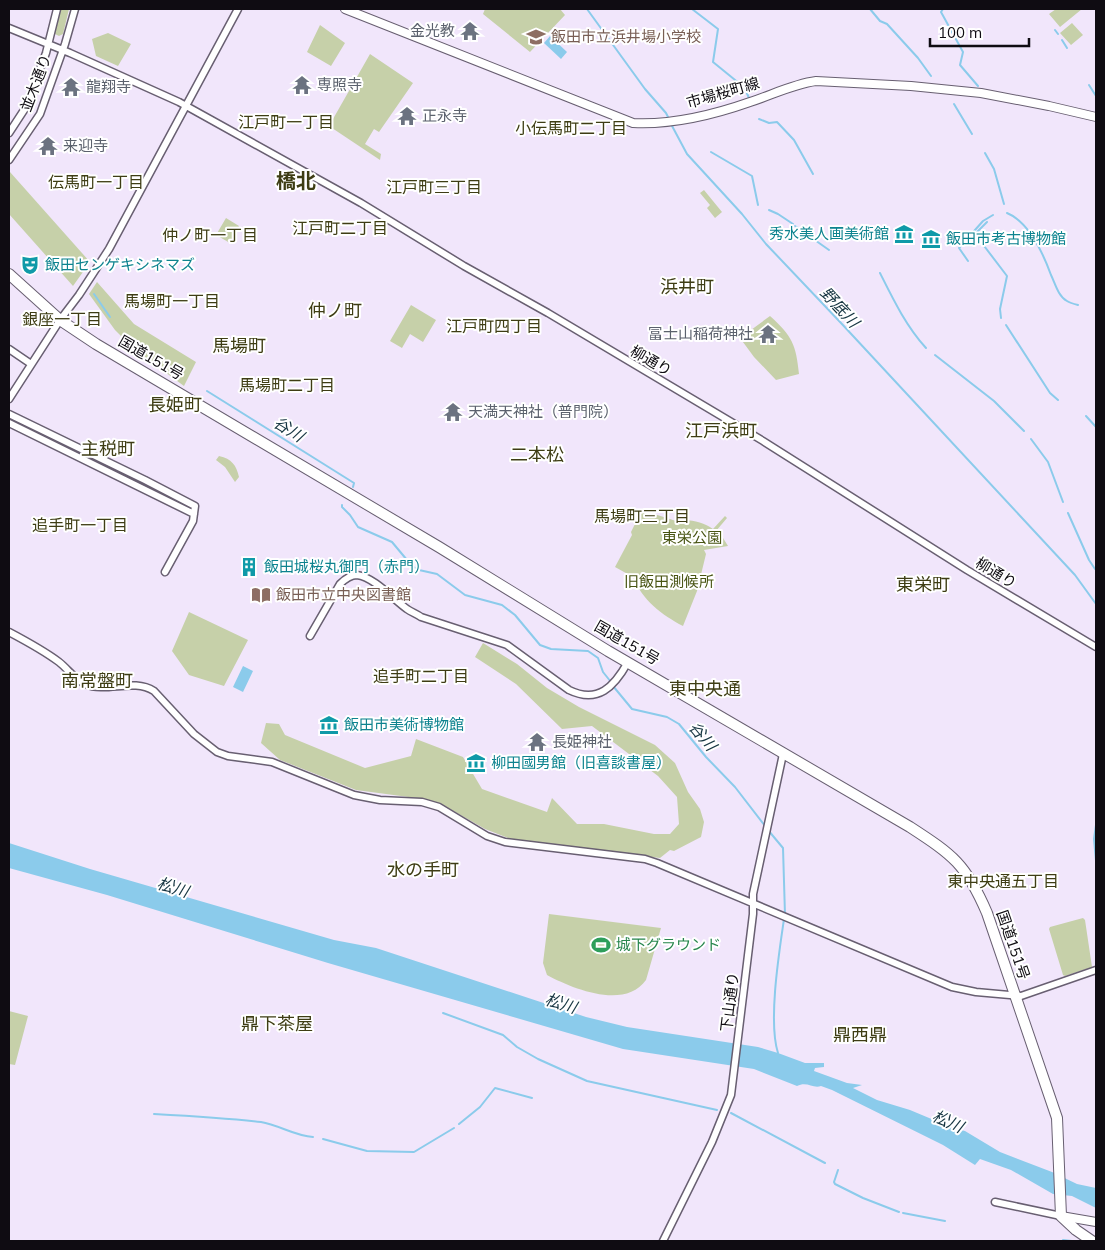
<svg xmlns="http://www.w3.org/2000/svg" width="1105" height="1250" viewBox="0 0 1105 1250" font-family="Mulish,'Noto Sans JP',sans-serif">
  <rect width="100%" height="100%" fill="#f1e6fb"/>
  <path fill="#c6d0a9" d="M60 9H69L63 34 59 36 55 34V30Z
    M485 9H560L565 15 530 52 483 14Z
    M1056 9H1082L1060 27 1049 14Z
    M1072 23 1083 35 1071 45 1060 33Z
    M320 25 345 43 331 66 307 52Z
    M108 33 131 44 118 66 96 56 92 39Z
    M370 54 413 83 379 132 374 129 365 144 381 154 380 160 329 126Z
    M10 172 90 262 73 286 9 214V175Z
    M704 190 722 212 715 218 707 208 710 205 700 193Z
    M226 218 239 226 230 243 216 235Z
    M97 282 134 324 196 362 184 386 135 350 115 330 89 294Z
    M411 305 436 320 423 342 410 334 402 348 390 341Z
    M770 316C792 336 796 344 799 374L776 380 754 357 740 338Z
    M219 456C232 459 236 465 239 477L235 482 225 467 216 460Z
    M642 510 676 521C688 518 703 522 713 529L725 516 727 518 716 531 723 538 728 546 704 550 706 554 697 591 683 626C662 615 642 600 633 577L615 567 632 535 631 532Z
    M189 612 248 640 224 686 189 675 172 651Z
    M483 643 517 664 547 688 579 707 655 745 675 763 688 792 700 809 704 822 701 837 674 851 670 850 660 858 513 840 485 829 443 805 416 798 356 790 280 760 261 743 266 723 279 724 285 735 365 768 411 756 416 739 463 757 482 789 547 812 552 798 577 824H604L654 834H670L679 824 677 797 658 776 592 726 562 729 516 684 475 657Z
    M549 914 661 928 646 980C625 1010 573 989 547 975L543 963Z
    M1083 918 1085 920 1092 967 1065 976 1063 975 1049 929 1050 927Z
    M9 1011 28 1016 15 1065 9 1064Z"/>
  <path fill="#8bcbeb" d="M550 36 567 52 561 59 544 43Z
    M243 666 253 671 243 692 233 687Z
    M9 843 90 869 334 940 376 948 586 1017 627 1027 758 1047 778 1053 805 1063H824V1067L815 1068 814 1071 847 1083 862 1085 853 1088 877 1100 910 1110 953 1128 965 1131 1000 1152 1052 1172 1077 1184 1096 1188V1208L1072 1196 1053 1194 1011 1170 980 1159 975 1165 943 1145 832 1090 821 1086C813 1089 807 1081 797 1086L754 1069 623 1049 328 963 107 895 9 868Z"/>
  <g fill="none" stroke-linecap="round" stroke-linejoin="round">
    <path stroke="#8bcbeb" stroke-width="2" d="M587 9 645 89 666 113 669 119
      M692 9 718 29 713 62 740 84
      M870 9 880 21 887 24 918 58 931 76
      M943 9 941 12 963 52 960 65 978 86
      M1055 30 1058 34
      M1062 40 1067 48
      M1089 85 1096 96
      M745 89 749 98
      M954 104 972 134
      M759 119 769 123 777 122 794 140 813 174
      M671 124 687 154 742 214 766 244 841 323 1075 575 1096 604
      M711 152 752 176 758 205
      M985 153 994 169 1004 204
      M769 210 778 214 793 224
      M1007 213C1029 222 1043 253 1051 275 1055 283 1058 296 1067 301 1070 303 1074 304 1078 305
      M987 222 975 234 1007 276 1000 309 1001 318
      M795 226 829 250
      M968 261 959 248 983 221 993 215
      M880 273C893 299 906 326 926 348
      M94 294 110 317
      M1006 325 1050 393 1058 400
      M935 355 994 401 1024 431
      M207 391 354 483 353 487
      M1086 416 1096 427
      M1096 435V440
      M1031 439 1048 462 1063 502
      M342 505V507L350 515 358 527 392 542 412 566 419 570 437 574 465 595 502 605 515 615 540 645 551 649 588 651 598 658 603 672 611 682
      M1068 513 1089 560 1095 569
      M613 686 632 709 667 717 679 724 706 757 735 787 765 826
      M1096 825 1094 839 1096 861
      M768 830 783 848 785 915
      M443 1013 503 1035 517 1047 538 1059 587 1081 717 1110
      M778 1053C768 1022 779 953 784 919
      M731 1113 825 1163
      M154 1114C190 1116 226 1118 261 1122 279 1125 295 1136 313 1137
      M459 1124 480 1107 495 1088 532 1098
      M323 1139 367 1151 414 1152 454 1128
      M838 1170 834 1182 835 1184 863 1198 899 1212
      M903 1213 945 1221
      M1063 1240 1072 1241"/>
    <g stroke="#685f71" stroke-width="9">
      <path id="minor" d="M9 28 70 53 179 102 361 203 464 266 548 313 763 441 967 570 1096 647
        M9 133 26 107 46 53 57 9
        M9 160 40 114 65 44 75 9
        M9 349 31 364
        M9 399 60 320 79 295 109 249 238 9
        M9 414 145 480 195 506 193 521 165 572
        M9 423 194 514
        M9 632C26 641 43 650 59 662 68 669 74 679 85 684 107 693 133 678 154 691L194 734 217 752 228 756 272 762 354 795 380 800 422 802 439 807 487 836 505 842 645 859 657 863 952 987 976 992 1021 996 1096 970
        M310 636 340 584C345 579 350 575 357 575 374 577 394 600 407 609 411 612 417 614 421 617L507 645 569 690C598 704 614 687 628 662
        M995 1202 1061 1216
        M663 1241 712 1142 731 1095 753 914V894L783 754"/>
    </g>
    <g stroke="#685f71" stroke-width="10">
      <path id="major" d="M345 9 633 123C673 125 713 115 750 102 772 95 793 84 816 81L911 86 981 93 1049 106 1096 117
        M1061 1216 1096 1222"/>
    </g>
    <g stroke="#685f71" stroke-width="12">
      <path id="highway" d="M9 274 60 320 96 344 439 547 608 651 910 827C953 855 966 864 987 913L1057 1118 1061 1216 1076 1230 1092 1241"/>
    </g>
    <use href="#minor" stroke="#fff" stroke-width="6"/>
    <use href="#major" stroke="#fff" stroke-width="8"/>
    <use href="#highway" stroke="#fff" stroke-width="10"/>
  </g>
  <defs>
    <g id="temple-bare" transform="scale(1.5)"><path d="M0-6L5-2H3V0L6.5 2.5H4V6H1.5V3h-3V6H-4V2.5H-6.5L-3 0V-2H-5Z" fill="#6b7280" stroke="#fff" stroke-width="2.5" paint-order="stroke"/></g>
    <g id="school-bare" transform="scale(1.5)"><path d="M0-5L7-2L0 1L-7-2ZM-4 1L0 2.5L4 1V4Q0 6-4 4Z" fill="#8d6e63" stroke="#fff" stroke-width="2.5" paint-order="stroke"/></g>
    <g id="museum-bare" transform="scale(1.5)"><path d="M0-6L6-3V-2H-6V-3ZM-5-1h2V3h-2ZM-1-1h2V3h-2ZM3-1h2V3H3ZM-6 4H6V6H-6Z" fill="#0f9aa8" stroke="#fff" stroke-width="2.5" paint-order="stroke"/></g>
    <g id="theatre-bare" transform="scale(1.5)"><path d="M-5-5.5Q0-4 5-5.5V0Q5 5 0 6Q-5 5-5 0ZM-3.3-2.5H-1v1.5H-3.3ZM1-2.5H3.3v1.5H1ZM-2.8 1Q0 5.5 2.8 1Z" fill="#0f9aa8" stroke="#fff" stroke-width="2.5" paint-order="stroke"/></g>
    <g id="building-bare" transform="scale(1.5)"><path d="M-4-6H4V6H1V3H-1V6H-4ZM-2.5-4.3h1.7v1.8h-1.7ZM.8-4.3h1.7v1.8H.8ZM-2.5-1h1.7V.8h-1.7ZM.8-1h1.7V.8H.8Z" fill="#0f9aa8" stroke="#fff" stroke-width="2.5" paint-order="stroke"/></g>
    <g id="library-bare" transform="scale(1.5)"><path d="M-6-4Q-3-5.5-.7-3.5V5Q-3 3-6 4ZM6-4Q3-5.5 .7-3.5V5Q3 3 6 4Z" fill="#8d6e63" stroke="#fff" stroke-width="2.5" paint-order="stroke"/></g>
    <g id="stadium-bare" transform="scale(1.5)"><path d="M0-5a6.5 5 0 1 0 0 10a6.5 5 0 1 0 0-10ZM-3.5-1.8h7v3.6h-7Z" fill="#2e9e5b" stroke="#fff" stroke-width="2.5" paint-order="stroke"/></g>
  </defs>
  <g fill-rule="evenodd">
    <use href="#temple-bare" x="470" y="31"/>
    <use href="#school-bare" x="536" y="37"/>
    <use href="#temple-bare" x="302" y="85"/>
    <use href="#temple-bare" x="71" y="87"/>
    <use href="#temple-bare" x="407" y="116"/>
    <use href="#temple-bare" x="48" y="146"/>
    <use href="#museum-bare" x="904" y="234"/>
    <use href="#museum-bare" x="931" y="239"/>
    <use href="#theatre-bare" x="30" y="265"/>
    <use href="#temple-bare" x="768" y="334"/>
    <use href="#temple-bare" x="453" y="412"/>
    <use href="#building-bare" x="249" y="567"/>
    <use href="#library-bare" x="261" y="595"/>
    <use href="#museum-bare" x="329" y="725"/>
    <use href="#temple-bare" x="537" y="742"/>
    <use href="#museum-bare" x="476" y="763"/>
    <use href="#stadium-bare" x="601" y="945"/>
  </g>
  <g text-anchor="middle" stroke-width="4" stroke-linejoin="round" paint-order="stroke">
    <g font-size="15" fill="#5b616d" stroke="#fff" text-anchor="start">
      <text x="455" y="36" text-anchor="end">金光教</text>
      <text x="317" y="90">専照寺</text>
      <text x="86" y="92">龍翔寺</text>
      <text x="422" y="121">正永寺</text>
      <text x="63" y="151">来迎寺</text>
      <text x="753" y="339" text-anchor="end">冨士山稲荷神社</text>
      <text x="468" y="417">天満天神社（普門院）</text>
      <text x="552" y="747">長姫神社</text>
    </g>
    <g font-size="15" fill="#785e54" stroke="#fff" text-anchor="start">
      <text x="551" y="42">飯田市立浜井場小学校</text>
      <text x="276" y="600">飯田市立中央図書館</text>
    </g>
    <g font-size="15" fill="#0f0c12" stroke="#fff">
      <text transform="translate(36 83) rotate(-69)" y="5">並木通り</text>
      <text transform="translate(723 93) rotate(-16)" y="5">市場桜町線</text>
      <text transform="translate(151 358) rotate(30)" y="5">国道151号</text>
      <text transform="translate(651 361) rotate(30)" y="5">柳通り</text>
      <text transform="translate(996 573) rotate(31)" y="5">柳通り</text>
      <text transform="translate(627 643) rotate(30)" y="5">国道151号</text>
      <text transform="translate(1013 945) rotate(71)" y="5">国道151号</text>
      <text transform="translate(730 1002) rotate(-83)" y="5">下山通り</text>
    </g>
    <g font-size="15" fill="#0d838f" stroke="#fff" text-anchor="start">
      <text x="889" y="239" text-anchor="end">秀水美人画美術館</text>
      <text x="946" y="244">飯田市考古博物館</text>
      <text x="45" y="270">飯田センゲキシネマズ</text>
      <text x="264" y="572">飯田城桜丸御門（赤門）</text>
      <text x="344" y="730">飯田市美術博物館</text>
      <text x="491" y="768">柳田國男館（旧喜談書屋）</text>
    </g>
    <g font-size="15" fill="#485413" stroke="#fff">
      <text x="692" y="543">東栄公園</text>
      <text x="669" y="587">旧飯田測候所</text>
    </g>
    <g font-size="15" fill="#27864d" stroke="#fff" text-anchor="start">
      <text x="616" y="950">城下グラウンド</text>
    </g>
    <g font-size="16" fill="#3e3d14" stroke="#fff">
      <text x="286" y="128">江戸町一丁目</text>
      <text x="571" y="134">小伝馬町二丁目</text>
      <text x="96" y="188">伝馬町一丁目</text>
      <text x="434" y="193">江戸町三丁目</text>
      <text x="340" y="234">江戸町二丁目</text>
      <text x="210" y="241">仲ノ町一丁目</text>
      <text x="172" y="307">馬場町一丁目</text>
      <text x="62" y="325">銀座一丁目</text>
      <text x="494" y="332">江戸町四丁目</text>
      <text x="287" y="391">馬場町二丁目</text>
      <text x="642" y="522">馬場町三丁目</text>
      <text x="80" y="531">追手町一丁目</text>
      <text x="421" y="682">追手町二丁目</text>
      <text x="1003" y="887">東中央通五丁目</text>
    </g>
    <g font-size="16" font-style="italic" fill="#153441" stroke="#fff">
      <text transform="translate(840 307) rotate(47)" y="6">野底川</text>
      <text transform="translate(289 429) rotate(32)" y="6">谷川</text>
      <text transform="translate(703 736) rotate(50)" y="6">谷川</text>
      <text transform="translate(173 887) rotate(17)" y="6">松川</text>
      <text transform="translate(561 1003) rotate(17)" y="6">松川</text>
      <text transform="translate(948 1121) rotate(24)" y="6">松川</text>
    </g>
    <g font-size="18" fill="#3e3d14" stroke="#fff">
      <text x="687" y="293">浜井町</text>
      <text x="335" y="317">仲ノ町</text>
      <text x="239" y="352">馬場町</text>
      <text x="175" y="411">長姫町</text>
      <text x="721" y="437">江戸浜町</text>
      <text x="108" y="455">主税町</text>
      <text x="537" y="461">二本松</text>
      <text x="923" y="591">東栄町</text>
      <text x="97" y="687">南常盤町</text>
      <text x="705" y="695">東中央通</text>
      <text x="423" y="876">水の手町</text>
      <text x="277" y="1030">鼎下茶屋</text>
      <text x="860" y="1041">鼎西鼎</text>
    </g>
    <g font-size="20" font-weight="bold" fill="#3e3d14" stroke="#fff">
      <text x="296" y="188">橋北</text>
    </g>
  </g>
  <rect width="1105" height="1250" fill="none" stroke="#0f0c12" stroke-width="20"/>
  <path d="M930 38v8h99v-8" fill="none" stroke="#0f0c12" stroke-width="2.5"/>
  <text x="938" y="38" font-size="15" fill="#0f0c12" stroke="#ffffff" stroke-width="4" paint-order="stroke">100 m</text>
</svg>
